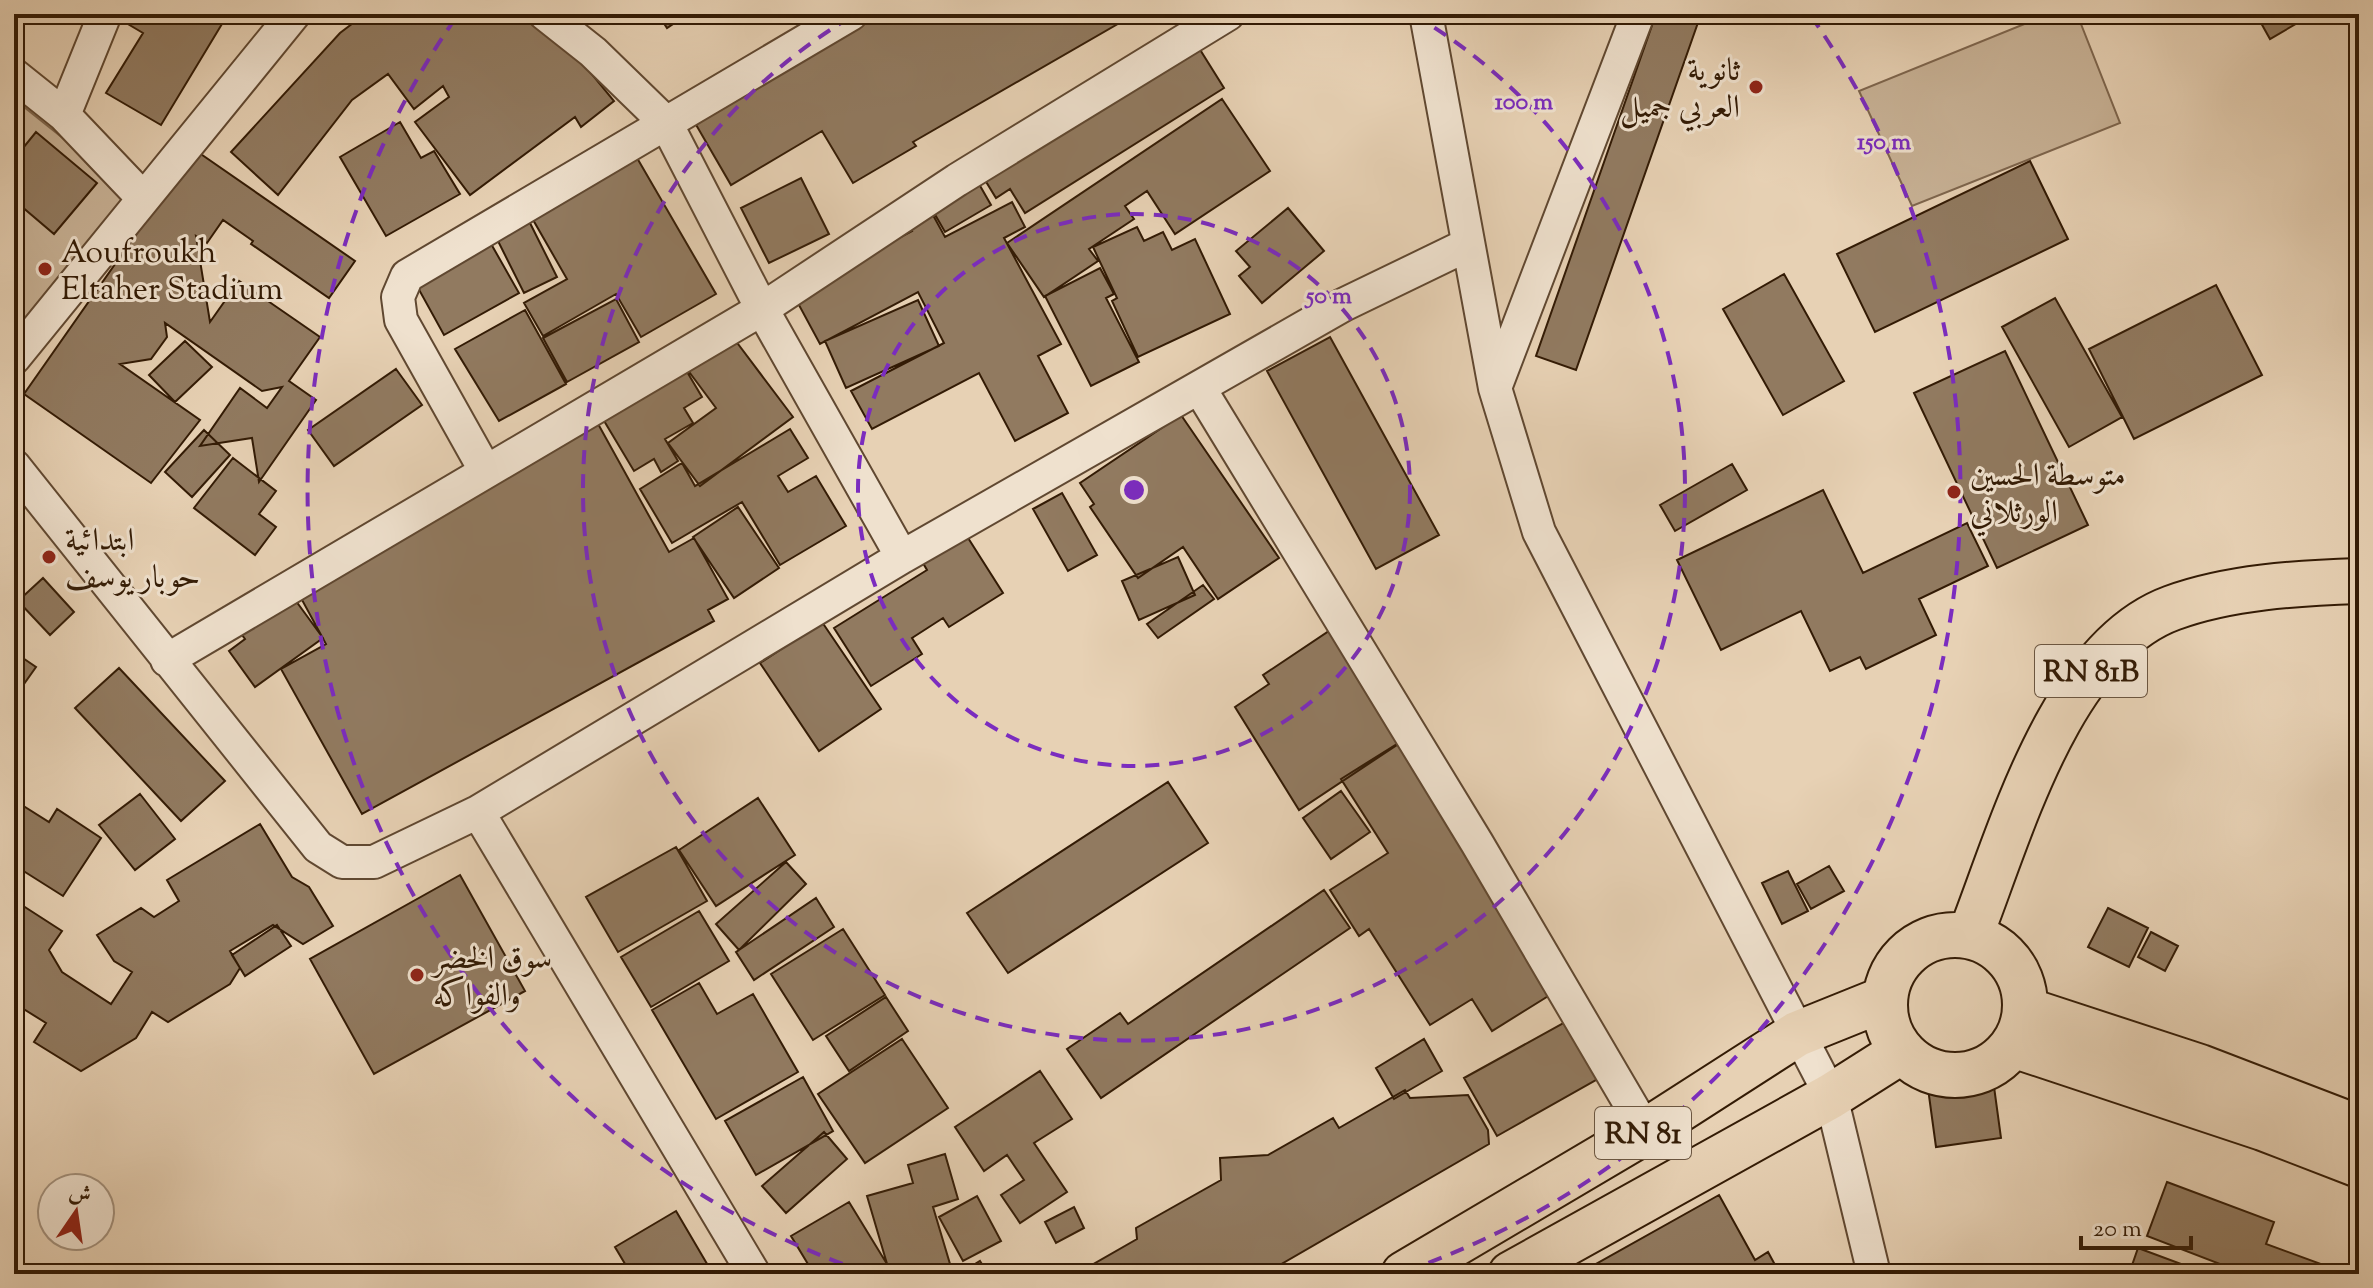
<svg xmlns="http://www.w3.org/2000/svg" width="2373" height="1288" viewBox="0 0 2373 1288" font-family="'Sorts Mill Goudy',Amiri,serif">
  <rect width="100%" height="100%" fill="#e7d1b4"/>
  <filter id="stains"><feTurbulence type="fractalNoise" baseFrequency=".0025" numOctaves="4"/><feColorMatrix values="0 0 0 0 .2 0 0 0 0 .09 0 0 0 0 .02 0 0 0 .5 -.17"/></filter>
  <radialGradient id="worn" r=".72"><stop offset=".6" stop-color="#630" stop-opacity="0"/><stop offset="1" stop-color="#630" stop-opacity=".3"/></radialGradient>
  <path fill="#c8b296" stroke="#7e664e" stroke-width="2" d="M2049 14H2077L2120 123 1912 206 1859 91Z
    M14 99 139 199 14 339Z"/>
  <path fill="#917a60" stroke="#331b05" stroke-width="2" d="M111 14H228L161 125 106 93 143 33Z
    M365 14H533L549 22 614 101 581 127 575 117 470 195 415 122 449 97 443 86 414 109 388 74 352 100 278 195 231 152 340 33Z
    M658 14H688L667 28Z
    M874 14H1135L913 142 916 146 853 183 822 131 731 185 684 104Z
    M1656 14H1701L1576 370 1536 356Z
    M2256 14H2313L2270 39Z
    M1184 24 1224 88 1025 213 1010 189 996 198 971 157Z
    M1222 99 1270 171 1175 234 1147 191 1125 206 1134 219 1089 249 1098 261 1044 297 1007 243Z
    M400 122 421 158 434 151 460 194 386 236 340 157Z
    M36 132 97 183 54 234 14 200V159Z
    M195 150 355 261 329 298 251 244 253 241 223 220 207 243 196 236 210 322 239 281 320 337 289 381 316 400 259 482 252 438 200 446 240 388 267 408 282 387 262 391 165 323 167 337 151 359 120 364 200 420 151 483 24 394Z
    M633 151 716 294 641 337 616 294 543 336 524 303 567 279 528 211Z
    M2030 161 2068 239 1875 332 1837 254Z
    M801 178 829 234 769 263 741 208Z
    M979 184 991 205 945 232 933 211Z
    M1012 202 1025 227 1004 238 1061 344 1038 356 1068 413 1015 441 979 373 872 429 851 391 944 343 918 292 820 344 793 294 912 231 905 218 928 206 945 237Z
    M1288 208 1324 251 1262 303 1239 276 1250 267 1236 251Z
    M523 209 557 277 524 293 490 225Z
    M1137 227 1144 241 1163 232 1172 250 1195 239 1230 314 1138 357 1112 301 1117 298 1093 247Z
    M486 235 519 293 444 335 412 277Z
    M1100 268 1114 294 1106 298 1139 362 1091 386 1045 296Z
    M1784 274 1844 381 1783 415 1723 309Z
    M2216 285 2262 375 2134 439 2089 349Z
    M2055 298 2122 417 2069 447 2002 327Z
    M616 299 639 342 567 382 543 338Z
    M918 300 939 346 846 388 825 341Z
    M525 310 566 384 499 421 455 349Z
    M729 332 793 417 700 486 668 443 716 408 684 365Z
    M1330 337 1439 535 1376 569 1267 371Z
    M185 341 212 367 175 402 149 375Z
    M2005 351 2088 525 1997 568 1914 393Z
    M680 360 702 397 684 408 693 423 665 439 678 461 661 472 654 459 634 471 597 409Z
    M396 369 422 405 334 466 308 430Z
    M1181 415 1279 558 1218 599 1183 547 1138 578 1090 507 1094 504 1080 483Z
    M597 422 669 552 694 538 728 599 708 610 714 621 362 814 281 669 326 644 295 587Z
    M790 429 808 458 778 476 788 492 816 476 846 526 780 565 742 502 672 543 640 489 682 463 695 486Z
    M204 430 230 455 192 497 165 472Z
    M233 458 276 491 259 514 276 527 255 555 194 508Z
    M1732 464 1747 490 1675 531 1660 505Z
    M1823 490 1863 573 1967 523 1988 566 1919 599 1936 635 1866 669 1860 657 1830 671 1801 611 1721 650 1677 560Z
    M1062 493 1097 555 1068 571 1033 509Z
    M738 507 779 568 734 598 693 537Z
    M963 530 1003 593 949 627 943 618 912 638 922 654 871 686 834 628 927 570 920 558Z
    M1178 557 1195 595 1139 620 1122 581Z
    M43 578 74 612 50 635 18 601Z
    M1203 585 1214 599 1158 638 1147 624Z
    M285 586 323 638 255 687 229 651 245 639 233 623Z
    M822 622 881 709 819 751 760 663Z
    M1329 631 1403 741 1299 810 1235 707 1269 684 1263 675Z
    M14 652 36 667 14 698Z
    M119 668 225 781 181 821 75 708Z
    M1400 742 1558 990 1492 1031 1472 999 1430 1025 1369 929 1359 936 1330 890 1388 853 1341 779Z
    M1168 782 1208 843 1008 973 967 913Z
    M1341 791 1370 832 1331 859 1303 818Z
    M140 794 175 839 135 870 99 825Z
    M758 798 795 855 716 906 679 850Z
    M14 800 49 822 57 809 101 838 63 896 14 865Z
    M260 824 292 877 309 887 333 926 303 944 273 925 230 951 240 968 230 984 168 1022 152 1012 136 1038 81 1071 34 1042 46 1023 14 1003V900L62 931 49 950 62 972 111 1004 132 972 114 961 97 935 141 908 154 917 179 901 167 880Z
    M676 847 707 901 618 952 586 897Z
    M786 862 806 884 739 950 716 924Z
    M1829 866 1844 891 1811 909 1797 884Z
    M1788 871 1808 911 1782 924 1762 883Z
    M460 875 525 991 374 1074 310 959Z
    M1324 890 1350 928 1101 1098 1067 1049 1120 1013 1128 1024Z
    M816 898 834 927 754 980 736 952Z
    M2108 908 2148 928 2129 967 2088 947Z
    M699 911 729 961 651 1007 621 957Z
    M277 925 291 946 245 976 232 955Z
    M843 929 885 995 813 1040 771 974Z
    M2151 932 2178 946 2165 971 2138 957Z
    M699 983 717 1014 753 994 798 1072 716 1119 652 1010Z
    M886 997 908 1031 849 1071 826 1036Z
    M1578 1015 1610 1072 1497 1136 1464 1078Z
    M902 1039 948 1108 865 1163 818 1094Z
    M1424 1039 1442 1071 1394 1099 1376 1068Z
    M1040 1071 1072 1119 1034 1143 1067 1192 1020 1223 1001 1195 1024 1180 1007 1155 984 1171 955 1127Z
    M1992 1072 2001 1138 1936 1147 1927 1081Z
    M803 1077 833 1131 756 1175 725 1121Z
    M1405 1090 1410 1098 1468 1095 1488 1130 1489 1144 1264 1274H1076L1137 1239 1136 1228 1221 1180 1220 1158 1268 1155 1333 1118 1339 1128Z
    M824 1132 847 1159 786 1213 762 1186Z
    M945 1154 958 1199 933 1207 953 1274H890L867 1196 913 1183 908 1165Z
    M2167 1182 2274 1222 2266 1244 2321 1264 2317 1274H2246L2147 1236Z
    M1719 1195 1755 1260 1768 1252 1780 1274H1578Z
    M977 1196 1001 1241 963 1261 939 1217Z
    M849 1202 887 1264 876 1274H814L791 1236Z
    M1074 1207 1084 1228 1056 1243 1045 1222Z
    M676 1211 713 1274H631L615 1247Z
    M2138 1248 2208 1274H2129Z
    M980 1261 988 1274H959Z"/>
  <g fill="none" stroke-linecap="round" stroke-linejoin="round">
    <g stroke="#604831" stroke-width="36">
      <path id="street" d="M545 14 593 52 666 123 762 309 902 557
        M1426 14 1495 388 1539 532 1831 1096 1874 1274
        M14 75 64 115 143 198
        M64 115 105 14
        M14 358 294 14
        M1495 388 1638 14
        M1200 389 1477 843 1646 1131
        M14 466 318 847 342 862H374L478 812 902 557 1343 305 1467 245
        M485 470 401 320 398 297 407 276 851 14
        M167 660 762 309 957 180 1228 14
        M478 812 754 1274"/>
    </g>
    <g stroke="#331b05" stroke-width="48">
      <path id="primary" d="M1885 1005a70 70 0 1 1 140 0a70 70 0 1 1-140 0Z
        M1970 936C2010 834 2060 649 2172 608 2229 587 2298 583 2359 581
        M2026 1010 2200 1067 2359 1128
        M2013 1045 2263 1128 2359 1165
        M1404 1274 1646 1131 1797 1034 1884 999
        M1511 1274 1831 1096 1902 1051"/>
    </g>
    <use href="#street" stroke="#efe1ce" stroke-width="32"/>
    <use href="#primary" stroke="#e7d1b4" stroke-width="44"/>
  </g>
  <g fill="none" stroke="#7b2cbf" stroke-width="4" stroke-dasharray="14 10">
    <circle cx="1134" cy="490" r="276"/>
    <path d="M1414 15A551 551 0 1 1 854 15"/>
    <path d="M865 1272A827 827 0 0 1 457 16M1811 16A827 827 0 0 1 1403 1272"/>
  </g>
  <g fill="#8f2418" stroke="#efe1ce" stroke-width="3">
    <circle cx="1756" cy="87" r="8"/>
    <circle cx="45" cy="269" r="8"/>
    <circle cx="1954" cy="492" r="8"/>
    <circle cx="49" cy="557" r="8"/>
    <circle cx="417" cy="975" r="8"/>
  </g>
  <g text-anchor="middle" stroke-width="6" stroke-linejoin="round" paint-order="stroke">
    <g fill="#efe1ce" stroke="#6b5641" stroke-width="2">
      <rect x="2035" y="645" width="112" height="52" rx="6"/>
      <rect x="1595" y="1107" width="96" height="52" rx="6"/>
    </g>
    <g font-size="30" font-weight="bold" fill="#331b05">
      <text x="2091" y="681">RN 81B</text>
      <text x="1643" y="1143">RN 81</text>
    </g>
    <g font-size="32" fill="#331b05" stroke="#efe1ce" text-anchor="start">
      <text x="1740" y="80" text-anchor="end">ثانوية<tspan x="1740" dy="37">العربي جميل</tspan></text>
      <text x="61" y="262">Aoufroukh<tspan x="61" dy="37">Eltaher Stadium</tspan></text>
      <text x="1970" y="485">متوسطة الحسين<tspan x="1970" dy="37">الورثلاني</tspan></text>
      <text x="65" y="550">ابتدائية<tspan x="65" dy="37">حوبار يوسف</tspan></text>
      <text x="433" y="968">سوق الخضر<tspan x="433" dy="37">والفواكه</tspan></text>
    </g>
  </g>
  <circle cx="1134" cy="490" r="12" fill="#7b2cbf" stroke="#efe1ce" stroke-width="4"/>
  <g font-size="24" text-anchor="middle" font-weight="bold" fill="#7b2cbf" stroke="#efe1ce" stroke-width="6" stroke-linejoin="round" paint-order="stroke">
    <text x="1524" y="109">100 m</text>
    <text x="1884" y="149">150 m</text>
    <text x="1329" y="303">50 m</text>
  </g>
  <rect width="2373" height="1288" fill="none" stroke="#e7d1b4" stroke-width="48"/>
  <rect x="16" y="16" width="2341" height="1256" fill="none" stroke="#331b05" stroke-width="4"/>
  <rect x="24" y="24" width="2325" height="1240" fill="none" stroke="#331b05" stroke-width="2"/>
  <g transform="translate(76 1212) rotate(13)"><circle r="38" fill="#efe1ce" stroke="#a4927e" stroke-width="2"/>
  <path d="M0-6L14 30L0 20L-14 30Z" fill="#8f2418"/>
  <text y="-12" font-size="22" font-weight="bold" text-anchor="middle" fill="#331b05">ش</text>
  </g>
  <path d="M2081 1236v12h110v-12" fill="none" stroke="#331b05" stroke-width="4"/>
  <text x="2093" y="1236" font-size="24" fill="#331b05" stroke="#efe1ce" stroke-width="6" paint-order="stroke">20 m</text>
  <rect width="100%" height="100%" filter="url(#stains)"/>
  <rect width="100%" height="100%" fill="url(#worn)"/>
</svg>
